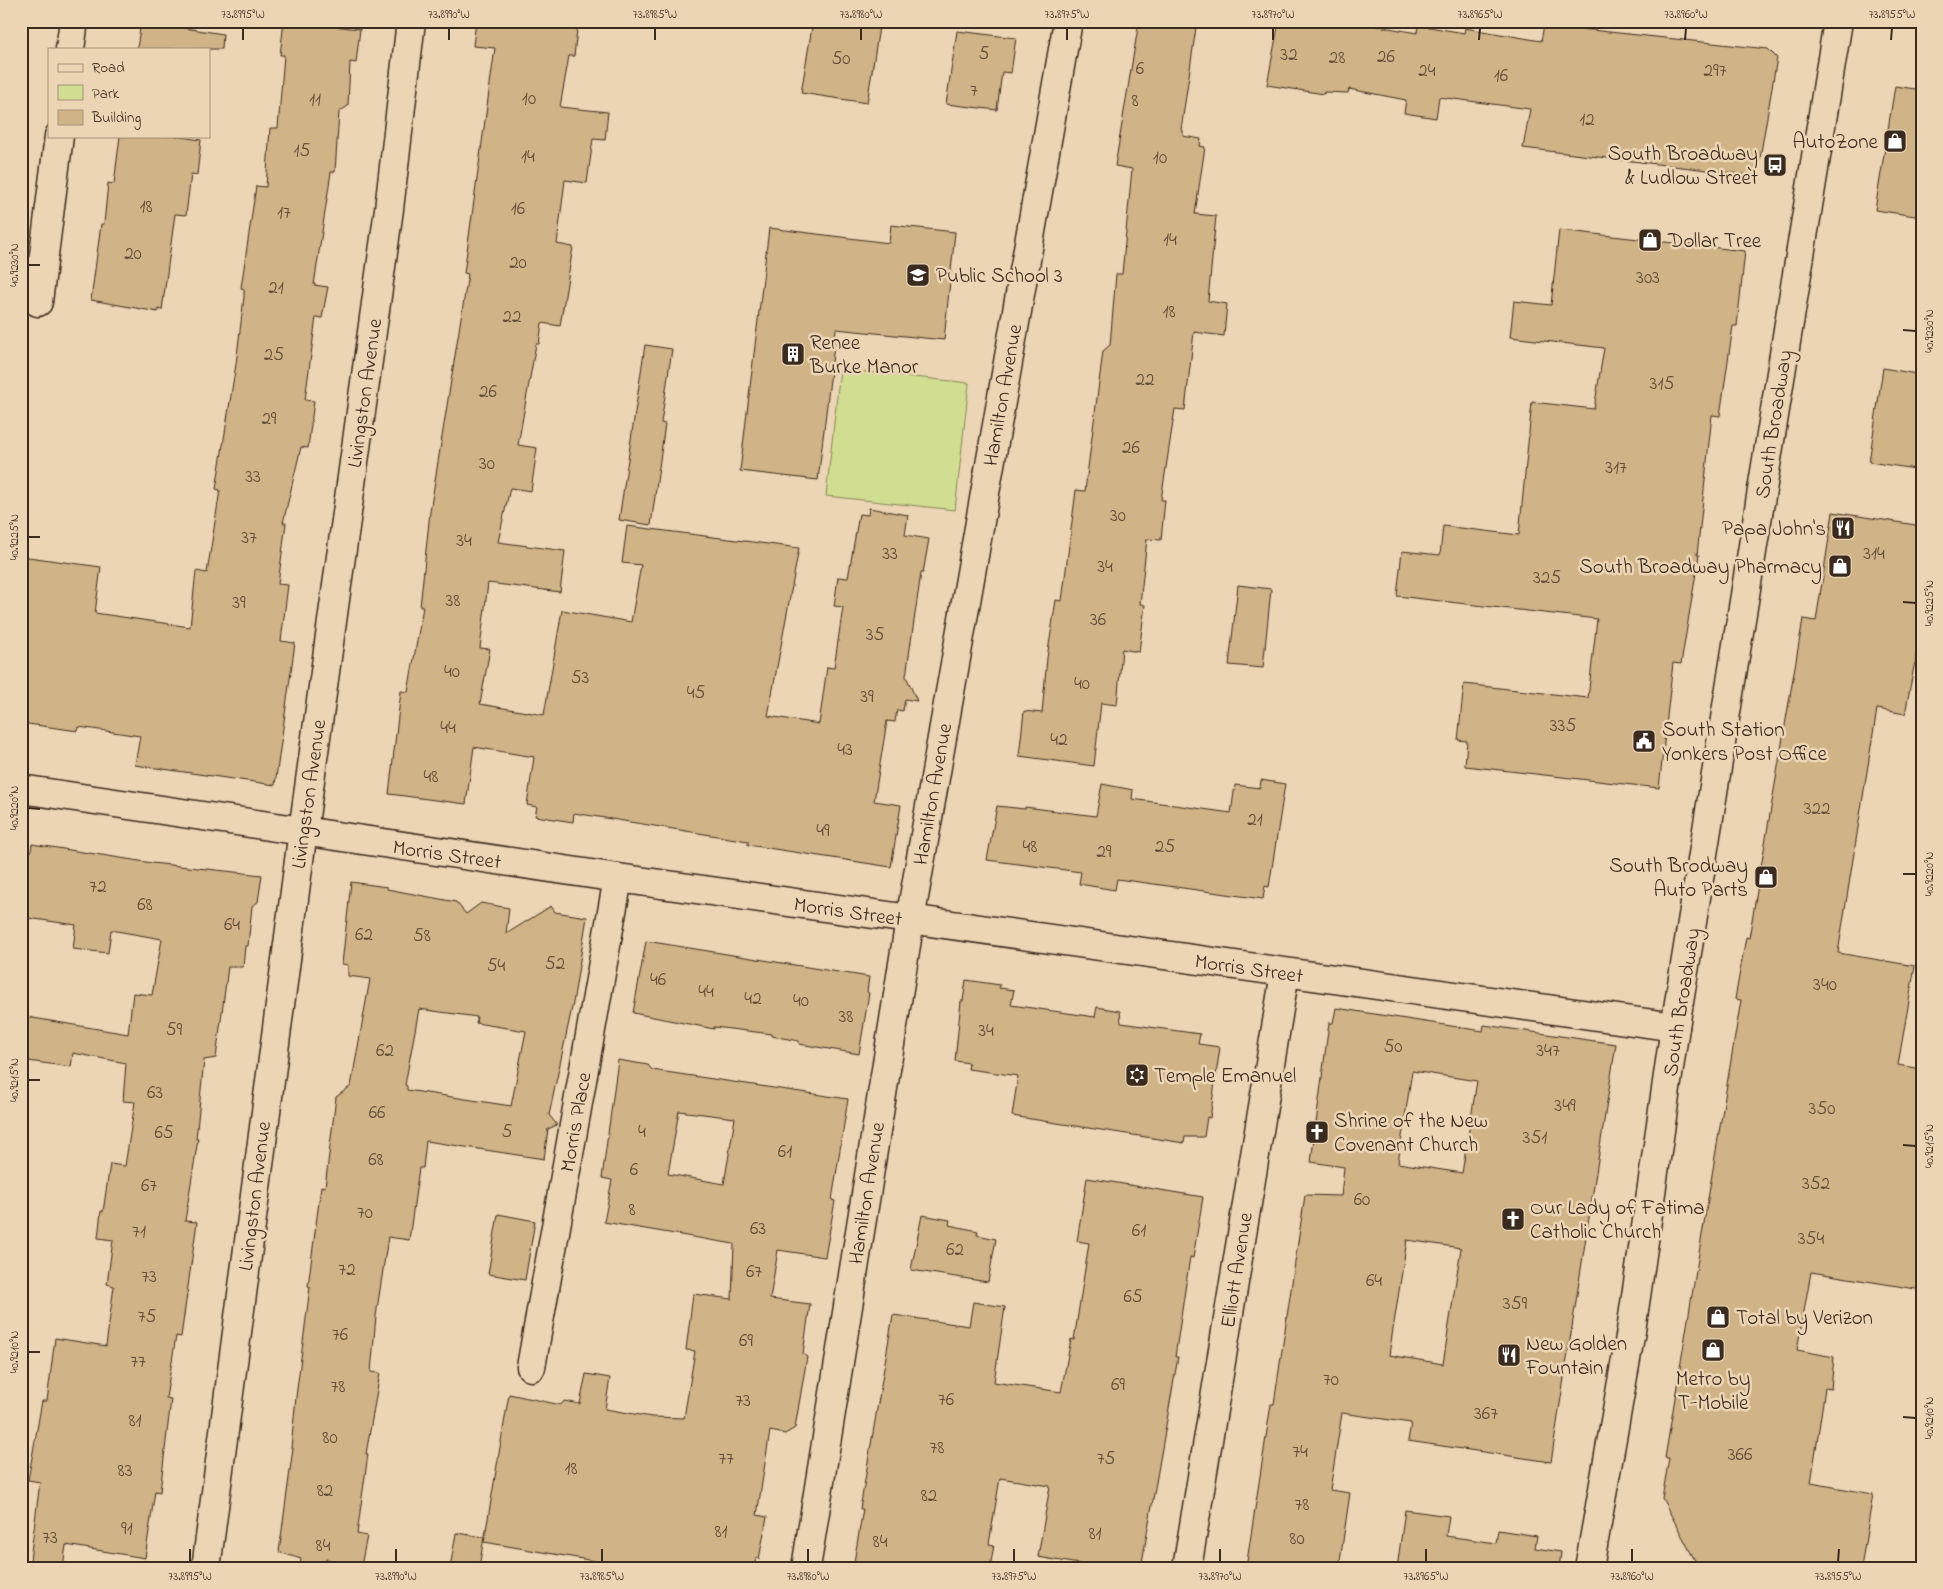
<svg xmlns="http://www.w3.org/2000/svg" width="1943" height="1589" viewBox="0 0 1943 1589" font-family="'Indie Flower',sans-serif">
  <rect width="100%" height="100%" fill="#ecd5b5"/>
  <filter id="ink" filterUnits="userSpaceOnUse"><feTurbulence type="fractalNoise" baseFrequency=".02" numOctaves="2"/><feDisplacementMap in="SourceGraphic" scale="10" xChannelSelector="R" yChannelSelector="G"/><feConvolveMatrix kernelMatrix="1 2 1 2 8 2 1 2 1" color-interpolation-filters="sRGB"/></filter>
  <g filter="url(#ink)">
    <path fill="#d1dd90" stroke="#868457" d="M840 369 969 383 955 510 826 496Z"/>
    <path fill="#d0b386" stroke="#3b2a1e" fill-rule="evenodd" d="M141 21 223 34 222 49H137Z
      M284 21 360 29 356 63 350 62 348 106 339 112 335 172H331L314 285 328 287 322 318 316 317 305 400 314 401 308 448 301 447 283 523H286L278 584 288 585 281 641 295 643 275 785 135 765 140 736 79 727 78 731 21 723V556L101 567 95 613 190 627 196 571 207 573 220 490 216 489 236 364 244 297V289L241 288 256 186 266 187 270 128H278L284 55H280Z
      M476 21H578L574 56H569L560 107 608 112 605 140 593 139 587 183 565 180 557 244 573 247 560 326 542 323 539 344H536L518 445 537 448 531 491 510 488 498 542 565 551 560 592 488 583 480 648 490 649 480 704 544 715 562 610 631 622 641 565 622 563 627 526 799 548 768 716 819 724 827 667 834 668 843 607 834 606 838 577 848 578 859 514 868 515 869 508 908 515 905 535 929 539 923 573H921L906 676 917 701 905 699 903 711 897 710 895 722 887 721 874 801 901 805 891 867 748 845V841L574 813 573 822 535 816 537 807 527 805 534 757 474 747 466 804 389 794 401 691 408 692 423 607H420L430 512 468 274 464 273 495 48 473 46Z
      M813 21H880L867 103 801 93Z
      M1139 21H1197L1181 130H1183V136L1201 139 1200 146 1205 147 1195 214 1216 216 1208 301 1227 304 1224 336 1194 332 1185 410 1175 409 1161 500H1165L1161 540 1147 539 1140 604 1145 605 1139 652 1122 649 1117 705 1101 703 1094 766 1019 756 1024 711 1042 713 1047 658 1056 600 1062 601 1076 490 1085 491 1103 351 1110 345 1116 274H1122L1132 169 1115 166Z
      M1279 21H1349L1417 33 1418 25 1464 33 1465 28 1541 41 1544 25 1768 49 1777 58 1757 176 1523 148 1530 109 1439 97 1436 118 1404 113 1406 100 1375 94 1349 89 1348 93 1324 92V94L1267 85Z
      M957 31 1016 38 1011 73 1002 72 997 110 946 104Z
      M1895 86 1922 90V217L1875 210Z
      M120 136H174L201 140 197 175 191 174 186 215 175 214 162 310 158 309V312L91 300 101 224H104L108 183 114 184Z
      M891 225 955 232 944 340 836 329 818 480 740 471 769 228 889 243Z
      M1559 230 1745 251 1737 326H1733L1720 416 1712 415 1697 555H1699L1681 664 1673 663 1659 788 1465 766 1467 741 1458 740 1464 684 1588 698 1597 619 1397 596 1402 551 1440 555 1443 526 1519 535 1532 402 1594 409 1604 348 1510 337 1514 301 1551 305Z
      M645 345 672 349 661 423 665 424 651 525 619 520Z
      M1883 368 1922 375V470L1869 462Z
      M1833 512 1922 526V625L1905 714 1877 709 1838 953 1915 966 1898 1065 1922 1069V1290L1811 1272 1797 1350 1834 1357 1831 1389 1825 1388 1811 1483 1873 1494 1861 1568H1699L1662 1498 1669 1458H1665L1741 1000 1735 999 1746 937 1749 938 1803 619 1816 621Z
      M1238 585 1271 589 1263 668 1229 665Z
      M1261 780 1285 784 1269 887 1265 886 1263 899 1117 879 1115 890 1079 884 1081 872 987 860 997 806 1025 809V807L1096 816 1102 784 1133 790 1132 799 1231 813 1235 785 1260 788Z
      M32 844 152 863 262 875 258 902 252 906 248 946H245L243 967H228L216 1058 204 1060 196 1139H198L185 1221 197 1222 181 1337 176 1336 166 1398 171 1399 160 1492 155 1491 145 1558 66 1545 63 1568H29L40 1482 28 1480 42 1401H47L55 1338 106 1346 114 1286 107 1284 113 1240 98 1238 101 1211 103 1212 110 1164 125 1166 135 1102 123 1101 126 1063 73 1053 71 1067 21 1060V1016L128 1034 133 993 152 995 162 939 111 930 108 953 73 949 76 925 21 917V880L26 851 31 852Z
      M351 882 387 887V889L456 902 466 914 481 903 509 908 506 934 551 906 555 912 587 917 573 1003 549 1115 557 1125 548 1129 544 1159 426 1141 423 1168H419L409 1240 388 1237 376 1316 371 1372 380 1373 366 1454H368L357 1534 367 1536 361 1566 326 1559 324 1568H317L300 1564 301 1559 279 1552 293 1448H291L296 1397 310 1287 308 1286 321 1186 325 1187 336 1097 351 1086 370 979 348 976V965L342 964ZM419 1009 477 1017 476 1023 526 1031 511 1106 407 1090V1086L405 1085Z
      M646 941 869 977 867 992 869 993 859 1054 799 1044V1041L772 1036V1034L714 1027V1029L633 1013Z
      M966 980 1000 985 999 988 1014 990 1011 1005 1095 1017 1097 1007 1120 1011 1121 1023 1200 1034 1198 1044 1220 1047 1210 1118 1207 1117 1204 1137H1185L1184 1143 1012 1116 1018 1076 968 1069 969 1063 955 1061 961 1001H963Z
      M1336 1008 1483 1031 1484 1025 1616 1044 1551 1462 1408 1441 1411 1423 1342 1413 1330 1490 1350 1493 1339 1568H1246L1271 1404H1274L1305 1195 1341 1196 1344 1167 1311 1162 1329 1023H1333ZM1412 1071 1477 1081 1462 1173 1398 1163ZM1407 1240 1461 1248 1443 1364 1389 1355Z
      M618 1060 648 1065 652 1070 848 1099 832 1200 835 1201 825 1257 778 1250 770 1299 810 1304 803 1354 807 1357 795 1428 785 1434 770 1431 757 1515 767 1517 759 1559 756 1558 754 1568H635L484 1542 509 1394 561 1405 564 1401 580 1404 586 1374 610 1378 605 1409 652 1417 684 1418 695 1351 686 1350 693 1294 732 1299 734 1244 604 1222 612 1180 602 1178ZM679 1111 735 1118 724 1184 668 1174Z
      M1087 1178 1203 1197 1193 1258 1190 1257 1175 1357H1178L1141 1568H1102L1038 1557 1050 1486 1000 1478 989 1544 994 1545 990 1568H853L863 1509H860L893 1315 969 1326 973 1302 1005 1307 994 1382 1061 1392 1071 1339 1074 1340 1089 1243 1077 1241Z
      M498 1214 535 1221 525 1280 488 1274Z
      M922 1215 950 1220 949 1225 978 1231 977 1235 996 1239 988 1282 911 1270Z
      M1405 1510 1449 1516 1446 1536 1496 1543 1498 1530 1537 1536 1535 1548 1561 1552 1559 1568H1397Z
      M456 1533 484 1537 479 1568H450Z"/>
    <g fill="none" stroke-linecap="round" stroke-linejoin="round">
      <g stroke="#3b2a1e" stroke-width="31">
        <path id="minor" d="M70 49 74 21
          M38 302 59 136
          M531 1367 618 878
          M206 1568 300 853 389 209 411 21
          M806 1568 910 920 1068 21
          M1187 1568 1285 973"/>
      </g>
      <g stroke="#3b2a1e" stroke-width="31">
        <path id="tertiary" d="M21 789 618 878 1675 1027"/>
      </g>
      <g stroke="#3b2a1e" stroke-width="31">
        <path id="primary" d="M1589 1568 1631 1331 1675 1027 1838 21"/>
      </g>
      <use href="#minor" stroke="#ecd5b5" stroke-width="28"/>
      <use href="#tertiary" stroke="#ecd5b5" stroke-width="28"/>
      <use href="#primary" stroke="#ecd5b5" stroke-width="28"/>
    </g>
  </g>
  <path fill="none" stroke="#3b2a1e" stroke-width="2" d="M243 40V28M449 40V28M655 40V28M861 40V28M1067 40V28M1273 40V28M1479 40 1480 28M1685 40 1686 28M1891 40 1892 28M28 265H40M1903 330 1916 331M28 537H40M1903 602 1916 603M28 808 40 809M1903 874H1916M28 1080H40M1903 1145 1916 1146M28 1352H40M1903 1417 1916 1418M190 1562V1549M396 1562V1549M602 1562V1549M808 1562V1549M1014 1562V1549M1220 1562V1549M1426 1562V1549M1632 1562V1549M1838 1562 1839 1549"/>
  <defs>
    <g id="shop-square" transform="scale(1.25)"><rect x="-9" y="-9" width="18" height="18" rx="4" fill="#3b2a1e" stroke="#ecd5b5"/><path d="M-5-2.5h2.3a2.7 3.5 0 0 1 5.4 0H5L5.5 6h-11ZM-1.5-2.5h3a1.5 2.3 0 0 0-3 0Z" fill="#fff"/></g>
    <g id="bus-square" transform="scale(1.25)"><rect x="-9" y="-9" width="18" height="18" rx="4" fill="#3b2a1e" stroke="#ecd5b5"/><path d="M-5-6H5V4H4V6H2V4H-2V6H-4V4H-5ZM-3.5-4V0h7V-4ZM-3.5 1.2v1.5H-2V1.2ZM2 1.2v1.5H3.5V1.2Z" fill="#fff"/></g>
    <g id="school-square" transform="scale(1.25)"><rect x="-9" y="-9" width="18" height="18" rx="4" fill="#3b2a1e" stroke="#ecd5b5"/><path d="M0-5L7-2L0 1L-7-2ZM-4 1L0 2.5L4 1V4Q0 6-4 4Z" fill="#fff"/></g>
    <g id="building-square" transform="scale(1.25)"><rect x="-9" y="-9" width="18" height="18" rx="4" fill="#3b2a1e" stroke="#ecd5b5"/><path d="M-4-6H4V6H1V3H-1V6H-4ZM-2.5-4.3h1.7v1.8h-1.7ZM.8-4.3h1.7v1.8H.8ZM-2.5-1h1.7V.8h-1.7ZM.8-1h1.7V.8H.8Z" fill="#fff"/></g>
    <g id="restaurant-square" transform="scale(1.25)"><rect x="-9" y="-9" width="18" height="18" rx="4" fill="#3b2a1e" stroke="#ecd5b5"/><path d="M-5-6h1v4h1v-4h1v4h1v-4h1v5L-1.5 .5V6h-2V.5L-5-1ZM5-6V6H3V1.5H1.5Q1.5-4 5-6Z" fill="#fff"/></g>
    <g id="civic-square" transform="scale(1.25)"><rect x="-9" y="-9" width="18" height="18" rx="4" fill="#3b2a1e" stroke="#ecd5b5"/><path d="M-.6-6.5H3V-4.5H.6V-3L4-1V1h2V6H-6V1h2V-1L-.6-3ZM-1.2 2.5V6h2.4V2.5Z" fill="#fff"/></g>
    <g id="synagogue-square" transform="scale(1.25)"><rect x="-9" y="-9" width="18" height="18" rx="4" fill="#3b2a1e" stroke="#ecd5b5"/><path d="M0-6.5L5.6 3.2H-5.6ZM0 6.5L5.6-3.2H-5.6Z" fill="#fff"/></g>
    <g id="church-square" transform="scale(1.25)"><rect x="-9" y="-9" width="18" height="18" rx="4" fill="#3b2a1e" stroke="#ecd5b5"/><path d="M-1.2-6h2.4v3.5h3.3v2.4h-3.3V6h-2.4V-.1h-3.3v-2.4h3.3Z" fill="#fff"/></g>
  </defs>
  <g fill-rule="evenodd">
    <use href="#shop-square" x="1895" y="141"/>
    <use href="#bus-square" x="1775" y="165"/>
    <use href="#shop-square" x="1650" y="240"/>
    <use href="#school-square" x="918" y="275"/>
    <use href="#building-square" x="793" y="354"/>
    <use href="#restaurant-square" x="1843" y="528"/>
    <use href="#shop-square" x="1840" y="566"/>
    <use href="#civic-square" x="1644" y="741"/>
    <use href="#shop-square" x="1766" y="877"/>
    <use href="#synagogue-square" x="1137" y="1075"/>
    <use href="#church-square" x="1317" y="1132"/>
    <use href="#church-square" x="1513" y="1219"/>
    <use href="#shop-square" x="1718" y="1317"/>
    <use href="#shop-square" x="1713" y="1350"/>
    <use href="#restaurant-square" x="1509" y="1355"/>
  </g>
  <g text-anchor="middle" stroke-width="5" stroke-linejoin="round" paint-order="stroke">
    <g font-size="19" fill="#604c38">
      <text x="984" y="59">5</text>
      <text x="1289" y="60">32</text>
      <text x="1386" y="62">26</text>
      <text x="1337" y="63">28</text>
      <text x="841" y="64">50</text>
      <text x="1140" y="74">6</text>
      <text x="1427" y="76">24</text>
      <text x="1715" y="76">297</text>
      <text x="1501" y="81">16</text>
      <text x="974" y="96">7</text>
      <text x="529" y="104">10</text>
      <text x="315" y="105">11</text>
      <text x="1135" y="106">8</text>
      <text x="1587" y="125">12</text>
      <text x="302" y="156">15</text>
      <text x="528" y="162">14</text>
      <text x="1160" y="163">10</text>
      <text x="146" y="212">18</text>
      <text x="518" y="214">16</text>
      <text x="284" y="218">17</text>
      <text x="1170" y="245">14</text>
      <text x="133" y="259">20</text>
      <text x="518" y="268">20</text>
      <text x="1648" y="283">303</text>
      <text x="276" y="293">21</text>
      <text x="1169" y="317">18</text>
      <text x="512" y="322">22</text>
      <text x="274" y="360">25</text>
      <text x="1145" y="385">22</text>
      <text x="1662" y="389">315</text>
      <text x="488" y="397">26</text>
      <text x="269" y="424">29</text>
      <text x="1131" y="453">26</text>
      <text x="487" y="469">30</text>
      <text x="1616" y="473">317</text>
      <text x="253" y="482">33</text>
      <text x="1118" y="521">30</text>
      <text x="249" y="543">37</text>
      <text x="464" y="546">34</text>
      <text x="890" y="559">33</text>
      <text x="1874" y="559">314</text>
      <text x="1105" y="572">34</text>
      <text x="1547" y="583">325</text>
      <text x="453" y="606">38</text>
      <text x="239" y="608">39</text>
      <text x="1098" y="625">36</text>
      <text x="875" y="640">35</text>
      <text x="452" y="677">40</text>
      <text x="580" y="683">53</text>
      <text x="1082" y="689">40</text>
      <text x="696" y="698">45</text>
      <text x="867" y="702">39</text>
      <text x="1563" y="731">335</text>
      <text x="448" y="733">44</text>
      <text x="1059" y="745">42</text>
      <text x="845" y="755">43</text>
      <text x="431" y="782">48</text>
      <text x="1817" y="814">322</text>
      <text x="1255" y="825">21</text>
      <text x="823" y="836">49</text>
      <text x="1030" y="852">48</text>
      <text x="1165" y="852">25</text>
      <text x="1104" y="857">29</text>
      <text x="98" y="892">72</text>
      <text x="145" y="910">68</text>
      <text x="232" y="930">64</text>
      <text x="364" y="940">62</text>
      <text x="422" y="941">58</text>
      <text x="555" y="969">52</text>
      <text x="496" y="971">54</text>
      <text x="658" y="985">46</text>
      <text x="1825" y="990">340</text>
      <text x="706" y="997">44</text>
      <text x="753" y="1004">42</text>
      <text x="801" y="1006">40</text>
      <text x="846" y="1022">38</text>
      <text x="174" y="1035">59</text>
      <text x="986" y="1036">34</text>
      <text x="1393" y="1052">50</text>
      <text x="385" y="1056">62</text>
      <text x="1548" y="1056">347</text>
      <text x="155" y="1098">63</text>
      <text x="1565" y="1111">349</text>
      <text x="1822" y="1114">350</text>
      <text x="377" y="1118">66</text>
      <text x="507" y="1137">5</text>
      <text x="642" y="1137">4</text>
      <text x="164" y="1138">65</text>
      <text x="1535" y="1143">351</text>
      <text x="785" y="1157">61</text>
      <text x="376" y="1165">68</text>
      <text x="634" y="1175">6</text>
      <text x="1816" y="1189">352</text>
      <text x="149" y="1191">67</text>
      <text x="1362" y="1205">60</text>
      <text x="632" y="1215">8</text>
      <text x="365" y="1218">70</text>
      <text x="758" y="1234">63</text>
      <text x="1139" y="1236">61</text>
      <text x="139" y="1237">71</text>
      <text x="1811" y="1244">354</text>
      <text x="955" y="1255">62</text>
      <text x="347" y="1275">72</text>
      <text x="754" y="1277">67</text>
      <text x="149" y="1282">73</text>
      <text x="1374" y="1286">64</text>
      <text x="1133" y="1302">65</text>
      <text x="1515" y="1309">359</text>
      <text x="147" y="1322">75</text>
      <text x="340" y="1340">76</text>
      <text x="746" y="1346">69</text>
      <text x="138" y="1367">77</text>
      <text x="1331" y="1385">70</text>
      <text x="1118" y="1390">69</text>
      <text x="338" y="1392">78</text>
      <text x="946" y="1405">76</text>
      <text x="743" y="1406">73</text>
      <text x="1486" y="1419">367</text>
      <text x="135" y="1426">81</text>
      <text x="330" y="1443">80</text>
      <text x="937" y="1453">78</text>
      <text x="1300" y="1457">74</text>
      <text x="1740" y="1460">366</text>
      <text x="726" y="1464">77</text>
      <text x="1106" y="1464">75</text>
      <text x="571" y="1474">18</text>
      <text x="125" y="1476">83</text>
      <text x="325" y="1496">82</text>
      <text x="929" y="1501">82</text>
      <text x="1302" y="1510">78</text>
      <text x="127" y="1534">91</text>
      <text x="721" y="1537">81</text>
      <text x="1095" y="1539">81</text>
      <text x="50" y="1543">73</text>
      <text x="1297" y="1544">80</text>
      <text x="880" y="1547">84</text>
      <text x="323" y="1551">84</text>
    </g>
    <g font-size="21" fill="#3b2a1e" stroke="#ecd5b5" text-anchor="start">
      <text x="1878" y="148" text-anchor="end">AutoZone</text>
      <text x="1758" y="160" text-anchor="end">South Broadway<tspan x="1758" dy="24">&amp; Ludlow Street</tspan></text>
      <text x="1668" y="247">Dollar Tree</text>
      <text x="936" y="282">Public School 3</text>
      <text x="810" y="349">Renee<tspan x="810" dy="24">Burke Manor</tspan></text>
      <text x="1826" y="535" text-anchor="end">Papa John's</text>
      <text x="1822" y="573" text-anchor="end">South Broadway Pharmacy</text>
      <text x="1662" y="736">South Station<tspan x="1662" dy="24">Yonkers Post Office</tspan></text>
      <text x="1748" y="872" text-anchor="end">South Brodway<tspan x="1748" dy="24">Auto Parts</tspan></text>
      <text x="1154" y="1082">Temple Emanuel</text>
      <text x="1334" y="1127">Shrine of the New<tspan x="1334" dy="24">Covenant Church</tspan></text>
      <text x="1530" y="1214">Our Lady of Fatima<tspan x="1530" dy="24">Catholic Church</tspan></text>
      <text x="1736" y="1324">Total by Verizon</text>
      <text x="1526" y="1350">New Golden<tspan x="1526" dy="24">Fountain</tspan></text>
      <text x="1713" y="1385" text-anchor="middle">Metro by<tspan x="1713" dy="24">T-Mobile</tspan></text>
    </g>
    <g font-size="21" fill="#3b2a1e" stroke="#ecd5b5">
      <text transform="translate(364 393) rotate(-82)" y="7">Livingston Avenue</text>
      <text transform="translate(1002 395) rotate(-80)" y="7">Hamilton Avenue</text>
      <text transform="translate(1773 424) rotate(-81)" y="7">South Broadway</text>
      <text transform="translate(308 794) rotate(-82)" y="7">Livingston Avenue</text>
      <text transform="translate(932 794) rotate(-80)" y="7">Hamilton Avenue</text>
      <text transform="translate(447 854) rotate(8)" y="7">Morris Street</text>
      <text transform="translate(848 911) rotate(8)" y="7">Morris Street</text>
      <text transform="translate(1249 968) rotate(8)" y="7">Morris Street</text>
      <text transform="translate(1681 1002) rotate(-81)" y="7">South Broadway</text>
      <text transform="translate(575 1122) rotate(-80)" y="7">Morris Place</text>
      <text transform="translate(866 1193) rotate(-81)" y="7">Hamilton Avenue</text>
      <text transform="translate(254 1196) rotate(-83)" y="7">Livingston Avenue</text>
      <text transform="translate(1236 1270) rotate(-81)" y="7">Elliott Avenue</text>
    </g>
  </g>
  <rect width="1943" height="1589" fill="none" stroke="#ecd5b5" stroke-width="55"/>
  <rect x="48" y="48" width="162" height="90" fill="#ecd5b5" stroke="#a59179"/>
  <rect x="58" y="64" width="25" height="8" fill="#ecd5b5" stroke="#a59179"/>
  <text x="92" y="72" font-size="15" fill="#3b2a1e">Road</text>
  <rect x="58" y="85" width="25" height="15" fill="#d1dd90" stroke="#a59179"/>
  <text x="92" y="98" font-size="15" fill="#3b2a1e">Park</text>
  <rect x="58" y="110" width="25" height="15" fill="#d0b386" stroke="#a59179"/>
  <text x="92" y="122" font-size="15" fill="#3b2a1e">Building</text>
  <rect x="28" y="28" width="1888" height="1534" fill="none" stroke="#3b2a1e" stroke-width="2"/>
  <g font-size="12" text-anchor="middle" fill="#3b2a1e">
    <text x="243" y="18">73.8995°W</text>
    <text x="449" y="18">73.8990°W</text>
    <text x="655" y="18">73.8985°W</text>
    <text x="861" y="18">73.8980°W</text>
    <text x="1067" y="18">73.8975°W</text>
    <text x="1273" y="18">73.8970°W</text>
    <text x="1480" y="18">73.8965°W</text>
    <text x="1686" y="18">73.8960°W</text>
    <text x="1892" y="18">73.8955°W</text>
    <text transform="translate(14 265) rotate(-90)" y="4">40.9230°N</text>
    <text transform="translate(1929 331) rotate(-90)" y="4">40.9230°N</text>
    <text transform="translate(14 537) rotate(-90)" y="4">40.9225°N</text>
    <text transform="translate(1929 603) rotate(-90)" y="4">40.9225°N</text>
    <text transform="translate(14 808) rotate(-90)" y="4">40.9220°N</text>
    <text transform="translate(1929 874) rotate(-90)" y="4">40.9220°N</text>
    <text transform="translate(14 1080) rotate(-90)" y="4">40.9215°N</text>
    <text transform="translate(1929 1146) rotate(-90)" y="4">40.9215°N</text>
    <text transform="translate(14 1352) rotate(-90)" y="4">40.9210°N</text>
    <text transform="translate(1929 1418) rotate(-90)" y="4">40.9210°N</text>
    <text x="190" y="1580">73.8995°W</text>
    <text x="396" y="1580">73.8990°W</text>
    <text x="602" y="1580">73.8985°W</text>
    <text x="808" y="1580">73.8980°W</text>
    <text x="1014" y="1580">73.8975°W</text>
    <text x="1220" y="1580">73.8970°W</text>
    <text x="1426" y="1580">73.8965°W</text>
    <text x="1632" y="1580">73.8960°W</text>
    <text x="1838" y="1580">73.8955°W</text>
  </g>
</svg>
